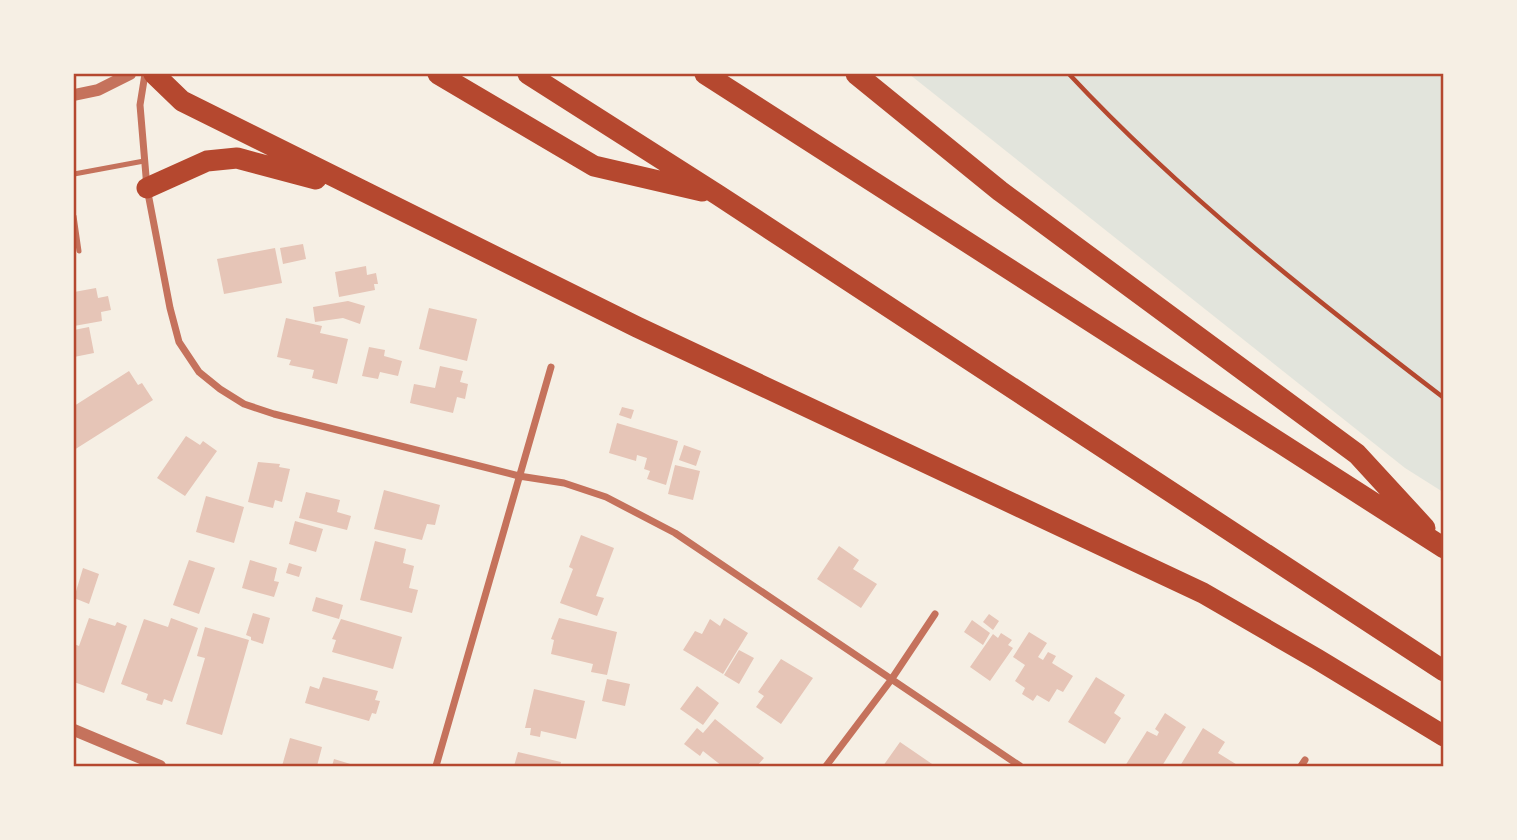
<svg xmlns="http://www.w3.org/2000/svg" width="1517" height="840" viewBox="0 0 1517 840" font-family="Ubuntu,sans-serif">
  <rect width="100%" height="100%" fill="#f6efe4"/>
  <path fill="#e2e4dc" d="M909 74H1443V492L1405 468Z"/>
  <path fill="#e6c5b7" d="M303 244 306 259 283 264 280 248Z
    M275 248 282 283 224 294 217 259Z
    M366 266 367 275 376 273 378 284H374L375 290 339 297 335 272Z
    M96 288 98 298 108 296 111 310 101 312 102 321 74 326V292Z
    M348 301 365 306 360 324 343 318 315 322 313 307Z
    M429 308 477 319 467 361 419 349Z
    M286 318 322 326 320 333 348 339 337 384 312 378 314 370 289 365 291 360 277 357Z
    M89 327 94 353 74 357V330Z
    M369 347 385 350 384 356 402 361 398 376 380 372 378 379 362 376Z
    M440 366 463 371 460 382 468 384 465 399 457 397 453 413 410 403 414 384 435 388Z
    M129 371 138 385 142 383 153 400 74 450V406Z
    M622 407 634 410 631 419 619 415Z
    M617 423 678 441 666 485 647 479 650 471 644 469 647 458 637 455 636 461 609 453Z
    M186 436 200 445 203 441 217 451 185 496 157 478Z
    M684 445 701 451 696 466 679 460Z
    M258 462 280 464 279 467 290 469 282 502 275 500 273 508 248 502Z
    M675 465 700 471 693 500 668 494Z
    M384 490 440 505 435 525 427 524 422 540 374 529Z
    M306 492 340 500 337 512 351 516 347 530 299 518Z
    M206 496 244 507 234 543 196 532Z
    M295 521 323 529 316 552 289 544Z
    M581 535 614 548 596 596 604 598 597 616 560 603 573 569 569 567Z
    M375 541 406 549 403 563 414 566 409 588 418 590 412 613 360 600Z
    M839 546 859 560 853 569 877 584 861 608 817 579Z
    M189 560 215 568 199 614 173 605Z
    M250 560 277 568 274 581 279 582 274 597 242 588Z
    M289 563 302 567 299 577 286 573Z
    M83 568 99 574 89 604 74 598Z
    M316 597 343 605 339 619 312 611Z
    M253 613 270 618 263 644 251 640V637L246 635Z
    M989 614 999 621 993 630 983 622Z
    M89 618 115 626 117 622 127 626 104 693 74 682V644L79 646Z
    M171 618 198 628 172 702 164 699 162 705 146 700 148 694 121 684 144 619 168 627Z
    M559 618 617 632 607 675 591 672 593 664 551 654 554 640 551 639Z
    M724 618 748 633 723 674 683 650 695 631 702 634 710 619 720 626Z
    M341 619 402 637 393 669 332 652 336 640 332 639Z
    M972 620 990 633 983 645 964 632Z
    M205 627 249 640 222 735 186 724 205 658 197 656Z
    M1029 632 1047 643 1038 657 1043 660 1048 652 1056 656 1052 663 1073 676 1063 692 1057 689 1049 702 1037 695 1033 701 1022 694 1025 688 1015 681 1025 665 1013 657Z
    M1001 633 1012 640 1008 645 1013 648 990 681 970 667 993 634 998 638Z
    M739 650 754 658 739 684 724 675Z
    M781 659 813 678 781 724 756 707 764 696 758 692Z
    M323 677 378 691 375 700 380 701 376 714 372 713 369 721 305 703 310 686 319 689Z
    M1096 677 1125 695 1114 713 1121 718 1105 744 1068 722Z
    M607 679 630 684 625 706 602 701Z
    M697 686 719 703 703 725 680 709Z
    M534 689 585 701 576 739 541 731 540 737 530 735 531 728H525Z
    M1165 713 1186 727 1162 766H1125L1147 731 1157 736 1159 732 1155 729Z
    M715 719 764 758 757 766H722L703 751 700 756 684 744 697 728 703 733Z
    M1203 728 1225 742 1218 753 1239 766H1180Z
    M290 738 322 747 317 766H282Z
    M900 742 935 766H883Z
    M518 752 561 762 560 766H514Z
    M334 759 357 766H332Z"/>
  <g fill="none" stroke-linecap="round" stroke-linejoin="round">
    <path stroke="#b5482f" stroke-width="4.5" d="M1069 74C1182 195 1312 297 1444 398"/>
    <path stroke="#c5725c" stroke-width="5" d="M74 174 144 161
      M74 216 79 251"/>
    <path stroke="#c5725c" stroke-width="7" d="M145 74 140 105 147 188 170 308 179 342 199 372 220 389 244 404 274 414 519 476 564 483 606 497 675 533 1020 766
      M436 766 551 367
      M826 766 891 680 935 614
      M1301 766 1305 760"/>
    <path stroke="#c5725c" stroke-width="12" d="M74 95 98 90 130 74
      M74 730 160 766"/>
    <path stroke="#b5482f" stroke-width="21" d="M154 74 182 101 637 327 1203 593 1317 659 1444 736
      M438 74 594 166 702 191
      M528 74 718 195 1444 671
      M705 74 1444 548
      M856 74 1000 191 1357 454 1425 528
      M147 188 207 161 237 158 316 179"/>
  </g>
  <rect width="1517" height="840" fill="none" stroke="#f6efe4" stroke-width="150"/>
  <rect x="75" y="75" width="1367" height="690" fill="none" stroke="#b5482f" stroke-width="2.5"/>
</svg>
